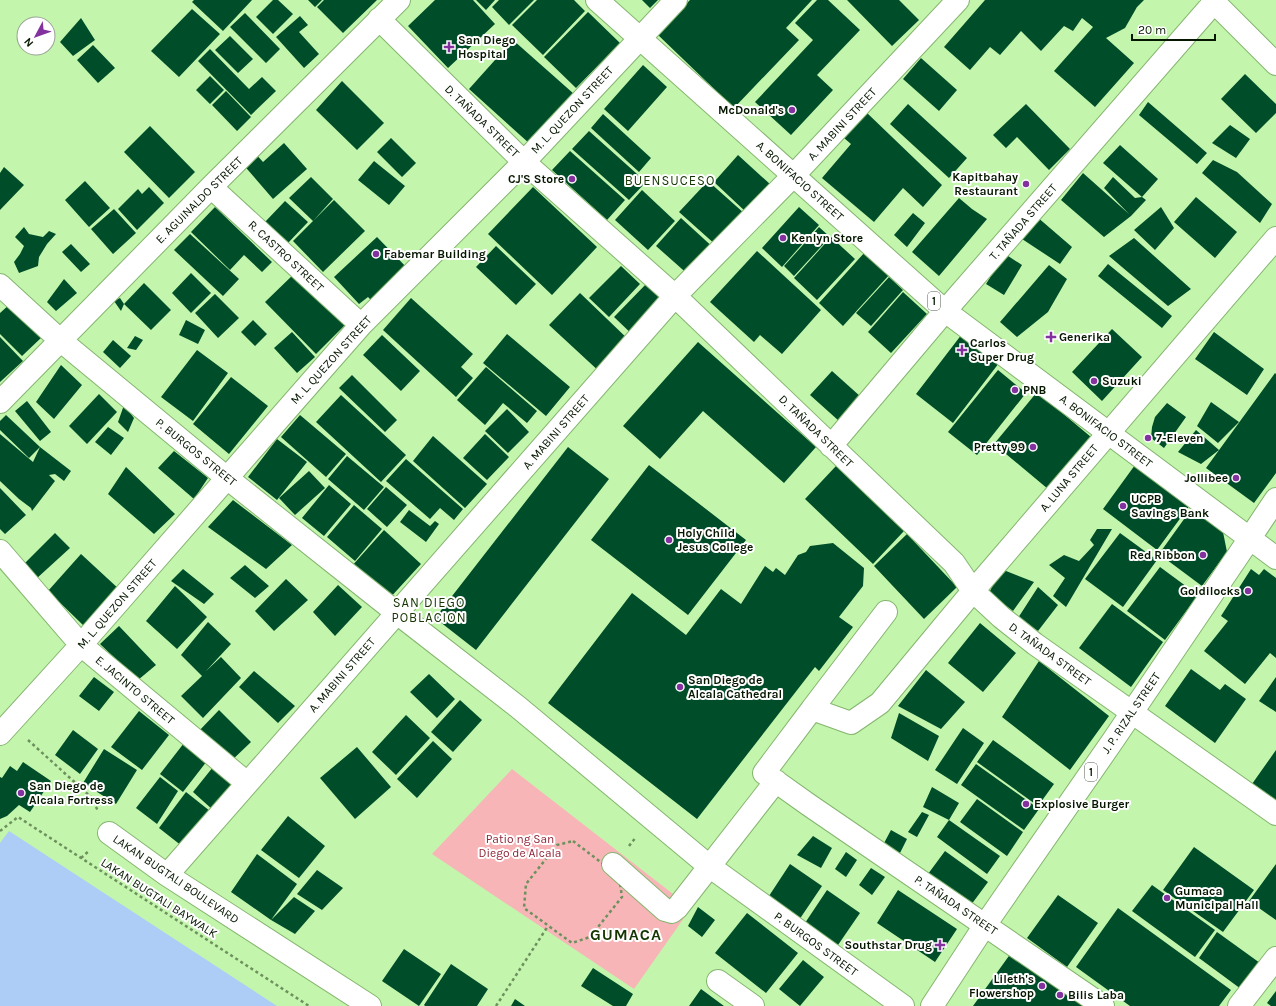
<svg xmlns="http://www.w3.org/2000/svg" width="1276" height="1006" viewBox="0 0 1276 1006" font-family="Karla,sans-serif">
  <rect width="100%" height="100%" fill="#c3f6ac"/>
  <path fill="#f7b5b8" d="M512 769 691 908 634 989 432 854Z"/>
  <path fill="#adccf6" d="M9 831 277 1006H0V843Z"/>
  <path fill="#004d2a" d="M194 0H252L223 31 192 2Z
    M273 0H278L293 14 273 34 256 17Z
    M308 0H322L315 7Z
    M324 0H377L343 33 317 7Z
    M435 0H473L495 24 448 68 408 26Z
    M476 0H495L486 10Z
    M499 0H534L509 25 492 7Z
    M537 0H574L585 11 543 55 512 25Z
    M642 0H658L650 8Z
    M690 0H812L786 28 799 40 734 108 657 34Z
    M817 0H828L860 30 817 75 833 90 791 135 755 102 813 40 795 23Z
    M847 0H899L919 20 892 46Z
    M985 0H1144L1137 7 1125 28 1106 38 1134 63 1095 107 1054 71 1093 27 1082 18 1073 31 1064 26 1041 51 1021 31 1000 55 990 47 970 70 944 47Z
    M192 9 220 34 179 77 151 51Z
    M588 12 620 43 576 88 544 57Z
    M245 13 280 49 266 63 230 27Z
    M300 16 308 25 299 32 319 54 304 68 276 37Z
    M81 18 95 40 73 56 60 42Z
    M230 36 253 59 238 73 215 50Z
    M513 40 574 94 530 144 469 89Z
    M93 45 115 68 98 83 77 60Z
    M210 49 249 89 262 77 276 91 251 115 198 61Z
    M921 58 957 90 939 111 903 79Z
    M643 65 667 87 628 131 604 109Z
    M1245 74 1276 104V113L1256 133 1221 99Z
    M210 76 224 90 210 104 196 90Z
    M342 81 384 123 357 150 316 110Z
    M226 91 251 117 237 131 212 105Z
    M1148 102 1207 153 1197 164 1139 115Z
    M908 104 967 158 949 178 890 124Z
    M1026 104 1070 149 1049 170 1017 137 1006 148 993 135Z
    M866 112 942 185 923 207 903 188 874 222 822 178 851 144 844 138Z
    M603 114 651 158 639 172 591 128Z
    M1230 125 1250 139 1236 158 1212 143Z
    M150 126 195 172 169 198 124 152Z
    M589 131 646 182 629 200 572 149Z
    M391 138 416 163 402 177 377 152Z
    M284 143 307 169 273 199 241 162 253 151 263 162Z
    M1120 145 1158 179 1142 197 1103 163Z
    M570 151 625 200 607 220 552 170Z
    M738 155 771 185 746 212 714 182Z
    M1213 160 1237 172 1272 204 1260 223 1202 173Z
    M374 161 405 186 389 205 358 180Z
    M4 167 24 185 0 210V173Z
    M1083 173 1129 214 1104 188 1113 177 1135 198 1142 197 1146 200 1131 216 1104 237 1061 200Z
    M311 177 333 199 313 221 289 198Z
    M85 181 110 208 89 227 65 200Z
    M708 181 745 214 717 246 679 212Z
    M149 187 164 203 137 230 118 209 138 189 142 194Z
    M533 187 597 247 552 295 488 234Z
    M642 190 675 221 648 250 615 220Z
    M1196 197 1237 232 1215 258 1174 222Z
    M959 198 972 209 987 219 939 276 912 252Z
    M334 200 365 231 323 272 293 241Z
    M285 201 308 222 288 243 265 222Z
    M215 207 272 262 262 272 244 255 230 270 191 232Z
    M799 207 819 225 782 267 762 248Z
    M1161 207 1174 228 1155 250 1134 230Z
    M114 209 136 233 113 254 91 229Z
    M913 213 925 223 907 247 894 235Z
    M1036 216 1072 247 1060 264 1019 237Z
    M681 218 716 250 691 277 656 246Z
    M24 227 29 234 43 237 49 231 56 234 47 244 39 257 38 266 19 273 14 262 20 254 24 246 15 237Z
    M819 227 830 237 794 276 784 266Z
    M190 234 239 279 223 296 174 250Z
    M377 237 410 271 375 304 368 297 359 304 334 277Z
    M831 237 855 259 817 300 794 278Z
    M1134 238 1191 289 1168 306 1109 256Z
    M71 244 90 264 81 272 62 252Z
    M496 246 536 284 516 305 476 267Z
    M757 251 821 310 782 354 760 335 754 342 710 302Z
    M865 252 890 274 843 326 819 303Z
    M1005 254 1022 265 1004 295 986 284Z
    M1108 264 1172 316 1162 328 1098 276Z
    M1049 265 1067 279 1048 312 1017 337 1000 322Z
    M621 266 640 284 609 317 589 298Z
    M296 272 346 324 316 354 265 302Z
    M191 273 211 293 191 313 172 293Z
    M889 277 903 290 871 326 856 313Z
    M64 279 77 293 56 311 47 302Z
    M649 281 670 301 636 338 614 317Z
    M144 283 171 310 151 330 124 304Z
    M903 292 927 314 891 353 868 332Z
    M580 293 632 343 602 374 549 325Z
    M215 294 239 318 218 338 195 313Z
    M120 298 124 304 121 311 114 301Z
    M411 298 473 354 461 367 473 378 456 397 383 330Z
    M10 304 42 337 22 356 0 334V313Z
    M186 320 205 330 198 344 179 335Z
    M253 320 267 334 255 346 241 332Z
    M1112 329 1142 357 1102 401 1072 372Z
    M292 332 315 357 297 373 274 348Z
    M1214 332 1264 369 1247 395 1195 359Z
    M507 334 570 387 546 416 483 363Z
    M962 334 999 363 953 423 916 394Z
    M382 335 420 371 401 391 363 355Z
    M135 336 143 340 136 350 127 348Z
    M0 337 23 361 0 382Z
    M113 340 131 356 120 368 103 352Z
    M698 342 816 447 784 483 703 411 660 459 623 426Z
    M197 350 228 373 193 421 161 397Z
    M61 365 82 385 54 419 36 402Z
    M486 367 537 411 527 423 503 403 485 425 457 400Z
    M998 370 1026 393 977 455 948 432Z
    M832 371 861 397 839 421 810 395Z
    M1275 373 1276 374V473L1254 503 1206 468Z
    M352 375 397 420 385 432 339 388Z
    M231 377 268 406 229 454 193 424Z
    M1037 392 1091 437 1048 489 994 444Z
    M99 394 117 412 87 444 69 426Z
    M341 395 406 455 381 482 316 422Z
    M27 401 51 432 40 441 15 411Z
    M1211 402 1239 422 1218 443 1197 426Z
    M1167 403 1186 417 1164 448 1151 438 1152 427 1155 417Z
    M124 405 134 418 128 432 118 422Z
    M507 409 529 432 508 453 485 431Z
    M6 415 40 447 29 458 0 430V421Z
    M300 415 346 454 326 477 281 437Z
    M108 427 124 438 111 455 95 442Z
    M1196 430 1219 450 1201 464 1178 452Z
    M0 434 33 462 40 447 71 471 64 481 55 474 49 475 55 481 32 511 31 508 19 499 0 481Z
    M485 434 509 457 487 480 463 458Z
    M433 436 487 484 465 508 413 461Z
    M277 439 307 462 277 500 248 477Z
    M568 447 609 479 476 650 435 618Z
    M174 451 208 478 194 499 158 468Z
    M347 456 384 487 364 510 328 479Z
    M406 459 463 509 454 520 440 508 430 519 386 481Z
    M649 465 746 540 688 615 591 540Z
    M1135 465 1190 505 1157 550 1103 509Z
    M836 466 904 531 873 564 805 499Z
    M126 467 175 514 154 534 108 494Z
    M309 471 325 488 295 515 279 498Z
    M329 485 351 504 324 536 302 518Z
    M386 487 407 505 387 527 367 509Z
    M0 488 26 515 5 534 0 529Z
    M233 500 292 545 266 569 208 527Z
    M354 505 382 529 355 561 327 537Z
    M1192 508 1223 532 1227 552 1202 586 1159 554Z
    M409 510 430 526 435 521 439 524 426 542 400 522Z
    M1097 529H1112L1066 607 1053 596 1065 578 1049 565 1064 555 1079 561 1094 545 1090 540Z
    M384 530 421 564 388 600 351 567Z
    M55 533 70 548 36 579 24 564Z
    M1120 533 1157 560 1123 607 1085 579Z
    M907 534 957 587 924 619 874 566Z
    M833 543 864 568 863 586 839 617 853 627 819 671 815 667 697 819 548 703 632 593 686 635 721 589 741 604 765 566 773 572 776 568 785 575 798 555 806 552 810 546Z
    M81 554 120 590 85 627 48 591Z
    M245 565 269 586 255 598 230 578Z
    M1160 567 1198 595 1165 640 1127 611Z
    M183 569 214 594 204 604 171 581Z
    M1001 569 1034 582 1013 611 989 593Z
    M1251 569 1259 575 1264 569 1276 578V658L1270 653 1245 684 1204 651 1228 621 1221 616Z
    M286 579 308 600 274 631 255 611Z
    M338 585 362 607 335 636 313 612Z
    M175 586 207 617 177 649 146 621Z
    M1038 587 1058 605 1038 631 1018 618Z
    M1112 604 1163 642 1131 687 1079 648Z
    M208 622 231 644 206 671 221 657 241 678 203 718 181 696 202 676 181 655Z
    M980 623 1016 653 983 692 948 663Z
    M119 626 156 665 138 680 100 644Z
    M1039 661 1109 716 1070 770 1002 717Z
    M1191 669 1220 690 1225 684 1246 699 1215 743 1165 706Z
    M926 670 965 702 941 729 898 706Z
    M254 671 295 706 278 723 239 687Z
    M429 674 455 699 437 718 410 692Z
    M94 677 114 692 99 711 79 696Z
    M1276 677V712L1259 701Z
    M460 700 482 720 453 752 431 732Z
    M219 710 251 742 228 764 198 732Z
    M139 711 169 735 142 770 111 747Z
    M899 713 939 736 928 761 891 738Z
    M406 715 430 738 396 775 372 752Z
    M963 728 984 743 957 784 935 770Z
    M73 730 98 749 80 774 55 755Z
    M993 740 1054 784 1038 806 977 762Z
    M433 741 452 759 417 798 397 779Z
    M184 743 207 761 183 792 160 774Z
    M357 747 391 787 355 819 320 778Z
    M104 749 137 770 116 804 83 783Z
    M1276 750V801L1252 784Z
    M23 762 51 781 30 812 19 805 7 816 0 819V777L2 778 10 766 17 771Z
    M976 764 1039 809 1024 830 961 785Z
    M213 767 234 784 213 810 193 792Z
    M160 777 178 791 157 824 136 808Z
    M932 787 959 803 949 820 923 807Z
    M186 792 215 815 187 850 159 828Z
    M977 799 1023 832 1007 856 960 822Z
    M922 812 929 815 917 837 908 832Z
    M288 816 325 846 299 878 261 850Z
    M949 820 1000 856 987 874 937 837Z
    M891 830 907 839 899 855 883 845Z
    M813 836 832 848 821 868 797 855Z
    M1194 847 1254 890 1223 932 1163 890Z
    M945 851 988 882 971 905 928 874Z
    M846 852 857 860 846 877 835 869Z
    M257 854 297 884 271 920 231 892Z
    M790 864 822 886 799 920 767 899Z
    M1276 864V920L1249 901Z
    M871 868 885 877 872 895 859 885Z
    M317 870 343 888 322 910 297 894Z
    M1152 885 1215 930 1195 957 1132 911Z
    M827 890 860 913 838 945 805 923Z
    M898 890 957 929 935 962 877 923Z
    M1058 895 1098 923 1067 967 1027 938Z
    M294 897 315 911 295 934 271 920Z
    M698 907 715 920 702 937 688 926Z
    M1118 908 1231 990 1219 1006H1130L1076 967Z
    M747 913 798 953 766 993 715 953Z
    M1217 932 1260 963 1241 989 1199 958Z
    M404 949 441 974 419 1006 382 981Z
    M1011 953 1085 1006H973Z
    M803 960 824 977 800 1006 779 989Z
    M451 964 488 989 477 1006H425L424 1005Z
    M593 968 633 994 626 1006H613L581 986Z
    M701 989 724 1006H689Z
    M1276 991V1006H1271L1267 1003Z
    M515 999 525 1006H511Z"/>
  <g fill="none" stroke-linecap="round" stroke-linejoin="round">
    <g stroke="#85b56f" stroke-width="24">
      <path id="minor" d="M1212 0 1276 64
        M379 19 524 162 675 296 954 563 973 591 1001 617 1035 644 1276 814
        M211 187 361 325
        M0 285 60 340 227 478 397 613 518 707 709 866 903 1006
        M0 402 211 187 399 0
        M831 446 945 311 1216 0
        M1250 538 1276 499
        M0 551 81 645 247 783
        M812 709 886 612
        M0 734 81 645 227 478 361 325 524 162 676 0
        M109 833 167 875 370 1006
        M613 864 665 910 672 912 677 908 776 781
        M167 875 675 296 794 175 958 0
        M718 981 753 1006
        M1103 1006 809 805 764 773 812 709 851 723 880 703 973 591 1276 238
        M1239 1006 1276 958"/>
    </g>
    <g stroke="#85b56f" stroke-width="24">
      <path id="major" d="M597 0 945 311 1276 558
        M932 1006 985 925 1114 739 1250 538"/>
    </g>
    <path stroke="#6d905e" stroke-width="2.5" stroke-dasharray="3 3" stroke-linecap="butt" d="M28 740 91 797 98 811
      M0 831 18 817 309 1006
      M573 841 619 876 622 897 590 937 572 943 524 908 526 884 557 845Z
      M629 846 636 837
      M81 858 90 850
      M496 1006 548 926"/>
    <use href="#minor" stroke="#fff" stroke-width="22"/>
    <use href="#major" stroke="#fff" stroke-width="22"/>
  </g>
  <g fill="#8431a0" stroke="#fff" stroke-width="1.5">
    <path d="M447 41h4v4h4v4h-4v4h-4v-4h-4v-4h4z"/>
    <circle cx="792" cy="110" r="4"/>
    <circle cx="572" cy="179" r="4"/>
    <circle cx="1026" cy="184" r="4"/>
    <circle cx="783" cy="238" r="4"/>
    <circle cx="376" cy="254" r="4"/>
    <path d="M1049 331h4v4h4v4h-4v4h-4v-4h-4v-4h4z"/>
    <path d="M960 344h4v4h4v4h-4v4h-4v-4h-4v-4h4z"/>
    <circle cx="1094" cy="381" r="4"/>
    <circle cx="1015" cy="390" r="4"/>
    <circle cx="1148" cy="438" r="4"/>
    <circle cx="1033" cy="447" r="4"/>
    <circle cx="1236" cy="478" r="4"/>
    <circle cx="1123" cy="506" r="4"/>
    <circle cx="669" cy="540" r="4"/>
    <circle cx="1203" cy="555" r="4"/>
    <circle cx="1248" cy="591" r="4"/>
    <circle cx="680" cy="687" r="4"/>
    <circle cx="21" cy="793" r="4"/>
    <circle cx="1026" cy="804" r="4"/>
    <circle cx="1167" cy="898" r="4"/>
    <path d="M938 939h4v4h4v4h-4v4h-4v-4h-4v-4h4z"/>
    <circle cx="1042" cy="986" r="4"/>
    <circle cx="1060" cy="995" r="4"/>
  </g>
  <g text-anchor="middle" stroke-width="4" stroke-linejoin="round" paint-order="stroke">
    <g fill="#fff" stroke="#515d4c" stroke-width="1">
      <rect x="928" y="292" width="12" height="18" rx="3"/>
      <rect x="1085" y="763" width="12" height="18" rx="3"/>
    </g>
    <g font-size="11" font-weight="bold" fill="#061700">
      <text x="934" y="305">1</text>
      <text x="1091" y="776">1</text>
    </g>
    <g font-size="12" font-weight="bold" fill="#061700" stroke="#fff" text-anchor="start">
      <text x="458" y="44">San Diego<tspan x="458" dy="14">Hospital</tspan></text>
      <text x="784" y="114" text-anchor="end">McDonald's</text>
      <text x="1018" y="181" text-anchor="end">Kapitbahay<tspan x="1018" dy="14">Restaurant</tspan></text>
      <text x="564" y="183" text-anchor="end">CJ'S Store</text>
      <text x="791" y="242">Kenlyn Store</text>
      <text x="384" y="258">Fabemar Building</text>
      <text x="1059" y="341">Generika</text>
      <text x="970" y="347">Carlos<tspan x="970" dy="14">Super Drug</tspan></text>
      <text x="1102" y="385">Suzuki</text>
      <text x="1023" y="394">PNB</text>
      <text x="1156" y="442">7-Eleven</text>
      <text x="1025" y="451" text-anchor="end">Pretty 99</text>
      <text x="1228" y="482" text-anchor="end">Jollibee</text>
      <text x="1131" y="503">UCPB<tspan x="1131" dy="14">Savings Bank</tspan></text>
      <text x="677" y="537">Holy Child<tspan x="677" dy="14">Jesus College</tspan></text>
      <text x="1195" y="559" text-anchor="end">Red Ribbon</text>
      <text x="1240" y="595" text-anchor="end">Goldilocks</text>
      <text x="688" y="684">San Diego de<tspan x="688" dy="14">Alcala Cathedral</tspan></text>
      <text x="29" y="790">San Diego de<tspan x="29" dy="14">Alcala Fortress</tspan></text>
      <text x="1034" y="808">Explosive Burger</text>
      <text x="1175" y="895">Gumaca<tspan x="1175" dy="14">Municipal Hall</tspan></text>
      <text x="932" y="949" text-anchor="end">Southstar Drug</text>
      <text x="1034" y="983" text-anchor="end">Lileth's<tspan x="1034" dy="14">Flowershop</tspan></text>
      <text x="1068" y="999">Bilis Laba</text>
    </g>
    <g font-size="12" fill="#061700" stroke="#fff">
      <text transform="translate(572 110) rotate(-47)" y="4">M. L. QUEZON STREET</text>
      <text transform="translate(482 121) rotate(44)" y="4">D. TAÑADA STREET</text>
      <text transform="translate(842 124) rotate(-47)" y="4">A. MABINI STREET</text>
      <text transform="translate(800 181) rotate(42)" y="4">A. BONIFACIO STREET</text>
      <text transform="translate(199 200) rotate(-45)" y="4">E. AGUINALDO STREET</text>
      <text transform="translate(1023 222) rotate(-49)" y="4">T. TAÑADA STREET</text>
      <text transform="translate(286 256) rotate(43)" y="4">R. CASTRO STREET</text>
      <text transform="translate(331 360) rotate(-48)" y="4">M. L. QUEZON STREET</text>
      <text transform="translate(816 431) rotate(44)" y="4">D. TAÑADA STREET</text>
      <text transform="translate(1106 431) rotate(37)" y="4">A. BONIFACIO STREET</text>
      <text transform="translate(556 432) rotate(-49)" y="4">A. MABINI STREET</text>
      <text transform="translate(196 452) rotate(39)" y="4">P. BURGOS STREET</text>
      <text transform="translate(1069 478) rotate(-50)" y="4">A. LUNA STREET</text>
      <text transform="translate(117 604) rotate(-49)" y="4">M. L. QUEZON STREET</text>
      <text transform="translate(1050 654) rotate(36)" y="4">D. TAÑADA STREET</text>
      <text transform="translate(342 675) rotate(-49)" y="4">A. MABINI STREET</text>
      <text transform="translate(135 690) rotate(40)" y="4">E. JACINTO STREET</text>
      <text transform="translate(1131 713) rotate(-56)" y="4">J. P. RIZAL STREET</text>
      <text transform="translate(176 879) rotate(34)" y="4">LAKAN BUGTALI BOULEVARD</text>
      <text transform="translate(159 898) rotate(33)" y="4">LAKAN BUGTALI BAYWALK</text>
      <text transform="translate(956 905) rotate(34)" y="4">P. TAÑADA STREET</text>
      <text transform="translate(816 944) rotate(36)" y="4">P. BURGOS STREET</text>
    </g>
    <g font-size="12" fill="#902436" stroke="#fff">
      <text x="520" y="843">Patio ng San<tspan x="520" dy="14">Diego de Alcala</tspan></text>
    </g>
    <g font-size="13" letter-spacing="1" fill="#153500" stroke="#fff">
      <text x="670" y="185">BUENSUCESO</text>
      <text x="429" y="607">SAN DIEGO<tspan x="429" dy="15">POBLACION</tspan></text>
    </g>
    <g font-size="16" font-weight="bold" letter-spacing="1" fill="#153500" stroke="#fff">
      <text x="626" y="940">GUMACA</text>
    </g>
  </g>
  <g transform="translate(36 36) rotate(229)"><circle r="19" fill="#ffffff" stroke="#9ba299"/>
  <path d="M0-3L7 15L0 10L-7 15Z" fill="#8431a0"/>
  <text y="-6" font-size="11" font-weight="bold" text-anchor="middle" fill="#061700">N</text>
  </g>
  <path d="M1132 34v6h83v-6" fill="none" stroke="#061700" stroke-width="2"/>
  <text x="1138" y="34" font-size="12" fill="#061700" stroke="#ffffff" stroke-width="3" paint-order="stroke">20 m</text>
</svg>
